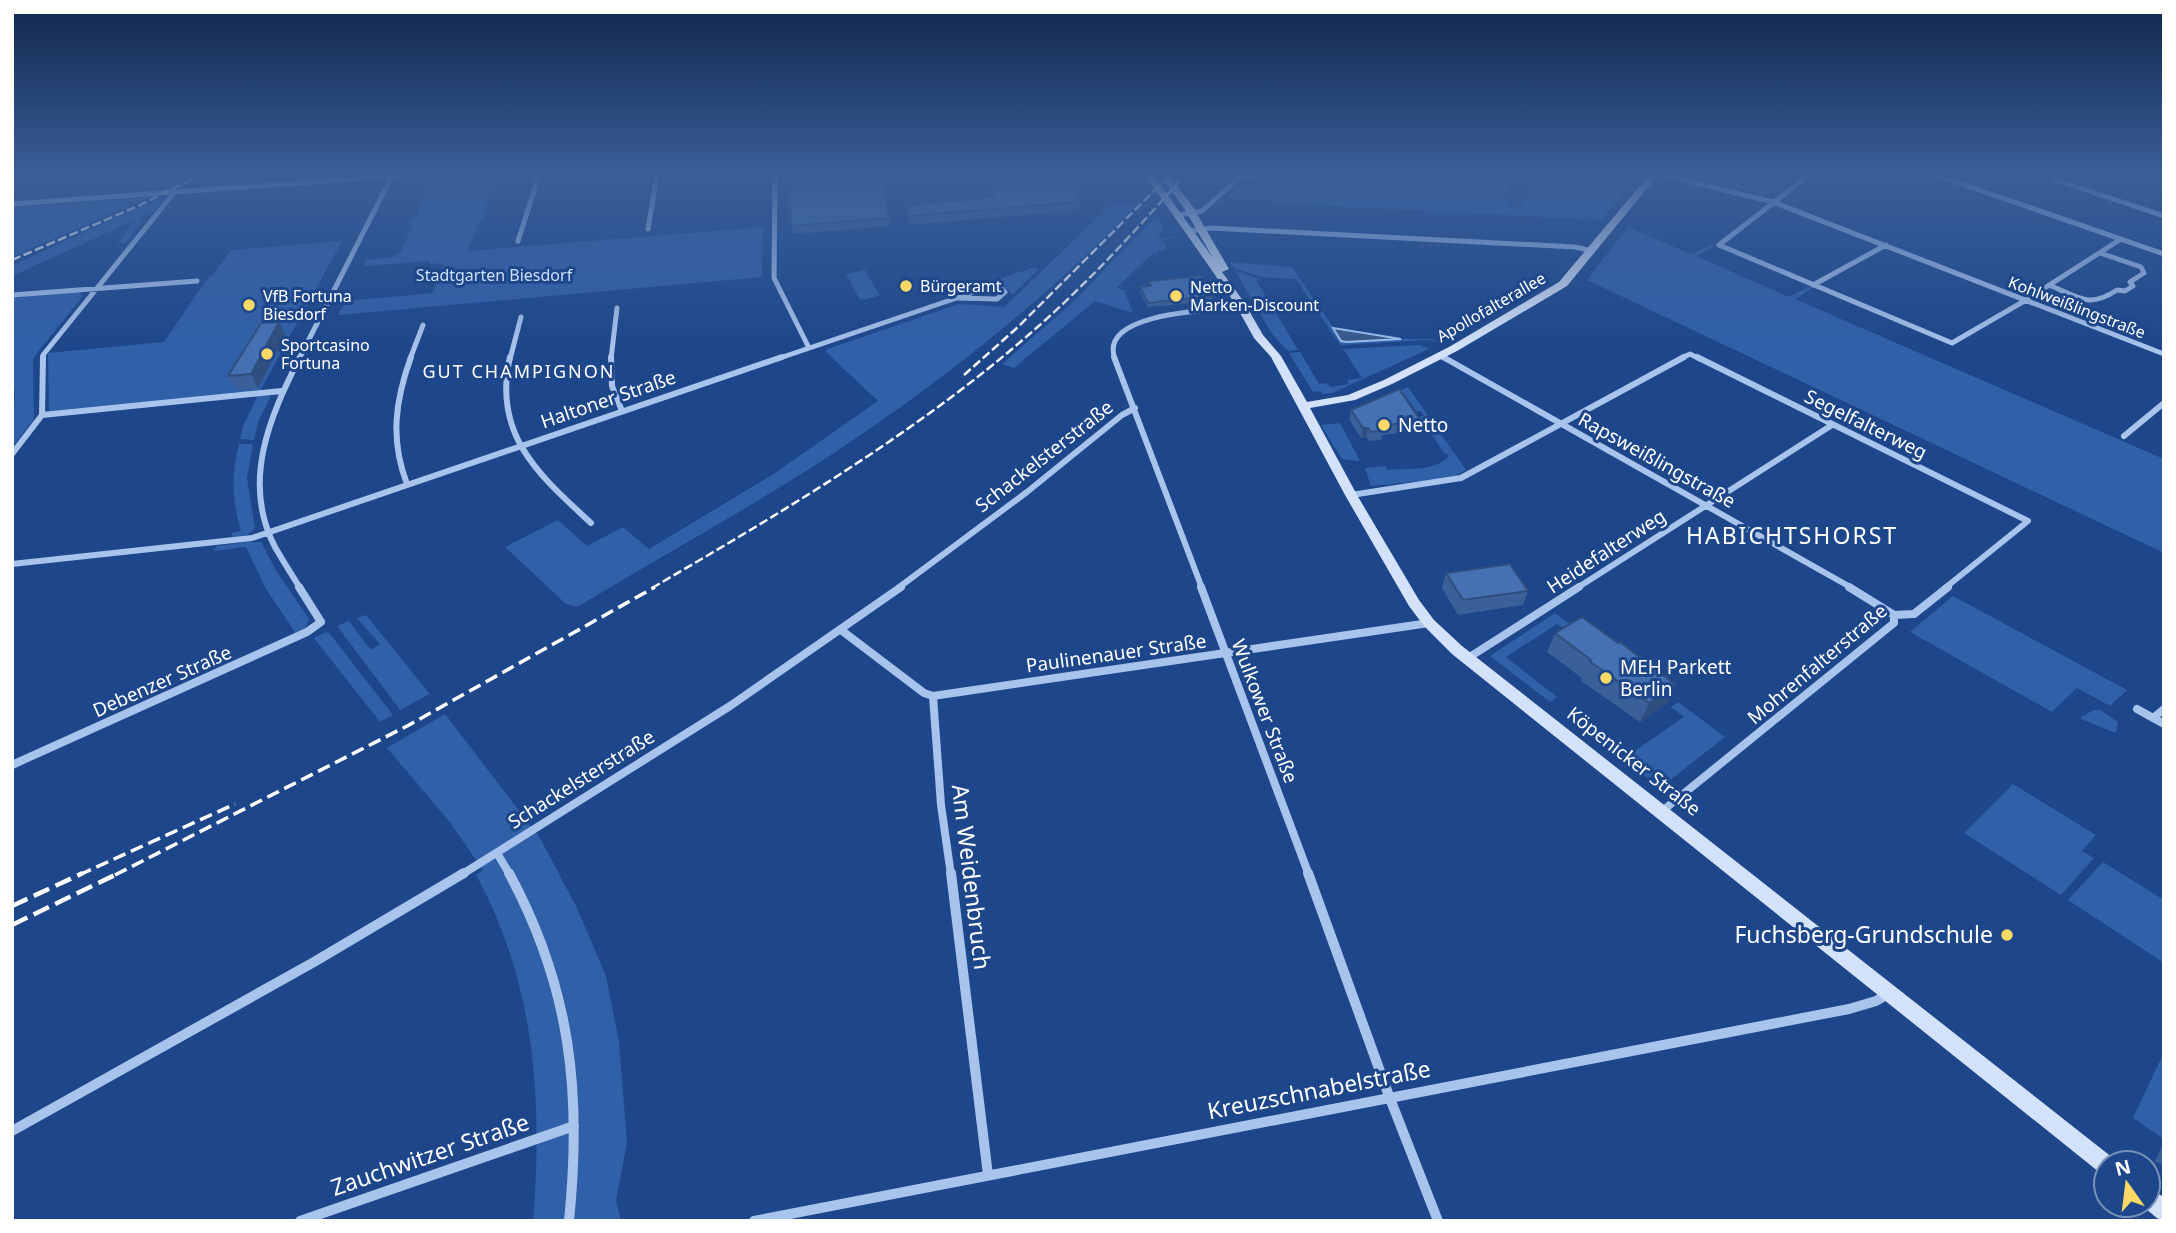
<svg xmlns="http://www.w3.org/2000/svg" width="2176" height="1233" viewBox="0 0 2176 1233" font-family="'Noto Sans',sans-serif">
  <rect width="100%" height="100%" fill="#1d478a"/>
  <path fill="#3060a8" d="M1263 175H1304L1296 187 1308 188 1310 185 1392 190V187L1312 183 1308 179 1311 175H1516L1511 178 1506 194 1437 191 1507 197 1510 207H1522L1520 198 1608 202 1525 196 1530 182 1529 175 1638 176 1601 220 1274 203 1273 201 1227 198 1241 183 1262 181Z
    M1725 175H1796L1770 194 1762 195 1700 180V176L1735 185 1737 183 1754 189 1758 183Z
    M502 184 490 191 483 218 479 221 468 251 763 227 762 277 338 315 346 301 433 293 444 263 430 264V261L363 266 366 260 392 257 401 251 413 224H408L410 220 418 216 421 203 428 194 425 190Z
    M150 197 12 257V207Z
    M158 198 162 201 154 211 138 219 141 221 126 243 117 244 135 220 12 276V266Z
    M1130 203 1137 205C1045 300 939 384 828 457 746 510 660 557 577 607L566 604 505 547 558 520 587 546 623 527 649 549 772 475 878 401 826 352 827 349 959 304 1004 307 1111 205Z
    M1155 217 1162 222 1164 230 1157 238 1180 237 1163 240 1167 249 1156 252 1158 255 1152 254 1116 288 1124 290 1133 313 1095 301 1014 368 1002 364 1072 303Z
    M1628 227 1691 254 1710 245 1714 247 1696 256 1789 297 1808 287 1812 288 1795 299 2164 459V553L1587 280Z
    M342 241 260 391 49 411 48 353 164 342 209 276 213 275 231 250Z
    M1230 262 1292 267 1333 327 1404 339H1430L1440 342 1426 340 1340 345 1296 279 1261 277 1234 268Z
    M1035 267 1038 270 1012 295C1003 280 990 287 974 287Z
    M865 270 880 296 860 300 846 274Z
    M1235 271 1261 279 1256 280 1298 350 1288 351 1272 334Z
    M77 291 83 296 33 358 34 419 12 447 15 391 12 386V297Z
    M1420 345 1429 349 1332 393 1323 394 1321 391 1313 392 1289 353 1300 352 1319 384 1327 383 1330 387 1349 384 1347 380 1362 378 1343 349Z
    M1408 387 1466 470 1452 478 1371 486 1365 468 1385 466 1387 470C1405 468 1439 472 1449 455L1444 453 1420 417 1424 416 1421 411 1417 412 1401 390Z
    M258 395 271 396 258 422 254 440 240 439 243 426Z
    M1340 423 1360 461 1342 459 1321 425Z
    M239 444H253L247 478 255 528 247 535 233 537 231 533 241 531C232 501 231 474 239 444Z
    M248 542H261L277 572 309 619 306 627 297 635 266 589 246 547 214 551 216 546Z
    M1953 596 2127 690 2110 706 2077 688 2052 712 1910 632Z
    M1555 613 1666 694 1610 662 1557 624 1506 657 1557 697 1550 702 1490 656Z
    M366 615 425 688 430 694 400 710 398 707 337 626 349 621 369 648 372 649 380 644 357 618Z
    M326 632 330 634 393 715 380 722 314 638Z
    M1678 702 1725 737 1660 788 1623 759 1684 717 1671 707Z
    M1572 709 1615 742 1607 747 1565 714Z
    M2094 710H2100L2118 722 2116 733 2081 719V717Z
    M445 714 540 838 577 908 606 976 619 1042 627 1143 616 1200 621 1221H533C543 1101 535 982 476 875L483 870 449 821 387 748Z
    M2013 784 2096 835 2082 851 2094 858 2061 895 1964 833Z
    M2103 862 2164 900V963L2068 900Z
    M2164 1052V1139L2133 1118Z"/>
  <path fill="#3a598a" stroke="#9bbeee" stroke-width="2" d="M1333 328 1401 339 1346 342 1341 341Z"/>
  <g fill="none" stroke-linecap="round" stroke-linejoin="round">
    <path stroke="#a8c3ec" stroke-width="5" d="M775 175 774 278 809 348
      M1663 175 1773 202 2164 354
      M1809 175 1719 245 1952 343 2026 300 2121 239
      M1936 175 2164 254
      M2061 175 2056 180 2164 216
      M12 204 392 176
      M1179 215 1202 211 1240 177H1262
      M648 229 657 175
      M1190 231 1211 228 1575 247 1592 251
      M518 241 539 175
      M1813 285 1886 245
      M2049 285C2079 297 2088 309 2117 290L2125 291 2133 286 2130 282 2144 273 2141 267 2100 253
      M12 295 197 281
      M1440 356 1446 359
      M43 359V355L173 194
      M299 359 392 176
      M410 359 423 325
      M510 359 521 317
      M611 359 617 308
      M777 359 986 288 999 287 1005 292 997 299 957 298
      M1115 359C1097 311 1216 310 1243 308
      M1680 359 1690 354 1700 359"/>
    <path stroke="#a8c3ec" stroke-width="6" d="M300 357C270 416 241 482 275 547 283 561 292 575 300 588
      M510 357C492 435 539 475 591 523
      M611 357 612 386 622 411
      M1114 357 1202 588
      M1443 357 1852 588
      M1697 357 2028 521 1945 588
      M42 415 43 357
      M42 415 282 391
      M2124 436 2164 403
      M12 454 42 415
      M407 484C390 440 395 401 411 357
      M1351 495 1461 478 1684 357
      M12 564 252 538 782 357
      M898 588 1027 492 1122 415 1135 408
      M1577 588 1832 425"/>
    <path stroke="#a8c3ec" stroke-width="8" d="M1201 587 1309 875
      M1849 587 1894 615
      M1894 615 1914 614 1948 587
      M841 630 924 693 933 696 1429 623
      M1468 658 1579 587
      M933 696 941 805 951 875
      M2137 709 2164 724
      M2153 718 2164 709
      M12 765 307 632 321 622 299 587
      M1661 812 1894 623V615
      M497 853 510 875
      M461 875 730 706 901 587"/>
    <path stroke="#a8c3ec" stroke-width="10" d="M509 873C571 988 582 1093 569 1221
      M951 873 988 1175
      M1308 873 1389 1096 1438 1221
      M12 1131 314 962 464 873
      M300 1221 574 1126
      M754 1221 1849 1009 1876 1001 1888 994"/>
    <path fill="#d4e2f9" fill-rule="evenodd" d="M388 175H405L392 179Z
      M1145 175H1153L1213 258 1184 208 1160 175H1169L1193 207 1229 269 1222 272 1244 302 1263 335 1281 356 1307 402 1348 395 1384 380 1449 347 1559 282 1649 175H1658L1567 286 1457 351 1392 384 1355 400 1310 408 1357 495 1419 600 1434 620 1462 646 2113 1158 2115 1163H2106V1175L2099 1172 1452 654 1424 626 1409 606 1345 495 1271 357 1254 338 1234 302Z
      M2148 1188 2164 1197V1221L2157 1218 2141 1205H2148Z"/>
    <path stroke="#fff" stroke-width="2.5" stroke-dasharray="9 3.5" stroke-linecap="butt" d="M12 260 138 206 200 175
      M964 375 1018 327 1170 175
      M652 588C784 511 918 432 1033 331 1088 283 1137 229 1185 175"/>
    <path stroke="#fff" stroke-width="3.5" stroke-dasharray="13 6" stroke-linecap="butt" d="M79 875 235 804
      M115 875 409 725 655 587"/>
    <path stroke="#fff" stroke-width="4.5" stroke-dasharray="17 7" stroke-linecap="butt" d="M12 906 83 873
      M12 925 119 873"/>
  </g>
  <path fill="#3b6099" d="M882 175 890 226 793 234 791 226Z
    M985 175H1069L1079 202V210L909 225 907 206 991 197Z
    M1149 281 1212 296V301L1148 307 1140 292V287L1149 286Z
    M286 335 258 388 236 390 228 376Z
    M1351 410 1421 421 1419 431 1382 435 1381 440 1369 441 1366 437 1361 438 1349 419Z
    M1446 573 1528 591 1523 605 1458 615 1442 588Z
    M1555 633 1676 685 1667 704 1640 722 1581 681 1582 678 1547 652Z
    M2164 1142V1166L2155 1161Z"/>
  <path fill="#304e7d" d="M279 322 286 335 258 388 251 374Z
    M1363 428H1368L1366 437 1361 438Z
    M1676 685 1667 704 1640 722 1649 703Z"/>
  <path fill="#4570b2" stroke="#304e7d" stroke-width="2" d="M790 175H882L889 218 791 226Z
    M987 175H1069L1079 202 908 216 907 206 993 197Z
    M1201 276 1212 296 1148 303 1140 287 1151 286 1149 281Z
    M279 322 251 374 228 376 261 323Z
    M1399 389 1421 421 1379 426 1382 431 1371 432 1368 428H1363L1351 410Z
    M1510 564 1528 591 1463 600 1446 573Z
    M1582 617 1618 643 1620 642 1676 685 1649 703 1589 661 1591 660 1555 633Z"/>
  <linearGradient id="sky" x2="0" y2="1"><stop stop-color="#10274c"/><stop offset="0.5" stop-color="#3a5e98"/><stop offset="1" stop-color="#3a5e98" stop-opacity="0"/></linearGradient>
  <rect width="2176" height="348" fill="url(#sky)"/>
  <g fill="#fcd866" stroke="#1d478a" stroke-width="2.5">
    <circle cx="906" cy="286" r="7"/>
    <circle cx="1176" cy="296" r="7"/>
    <circle cx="249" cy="305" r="7"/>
    <circle cx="267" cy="354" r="7"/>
    <circle cx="1384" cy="425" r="7"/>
    <circle cx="1606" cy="678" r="7"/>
    <circle cx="2007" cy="935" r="7"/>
  </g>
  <g text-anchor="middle" stroke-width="6" stroke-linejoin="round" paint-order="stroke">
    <g font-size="16" fill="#cddff9" stroke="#1d478a">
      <text x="494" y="281">Stadtgarten Biesdorf</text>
    </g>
    <g font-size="16" fill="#fff" stroke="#1d478a" text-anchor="start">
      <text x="920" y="292">Bürgeramt</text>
      <text x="1190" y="293">Netto<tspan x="1190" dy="18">Marken-Discount</tspan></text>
      <text x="263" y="302">VfB Fortuna<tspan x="263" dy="18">Biesdorf</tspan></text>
      <text x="281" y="351">Sportcasino<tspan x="281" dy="18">Fortuna</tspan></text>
    </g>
    <g font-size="16" fill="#fff" stroke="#1d478a">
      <text transform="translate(1491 307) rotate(-30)" y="6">Apollofalterallee</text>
      <text transform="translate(2077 307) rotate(21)" y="6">Kohlweißlingstraße</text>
    </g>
    <g font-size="18" letter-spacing="2" fill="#fff" stroke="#1d478a">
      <text x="519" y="378">GUT CHAMPIGNON</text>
    </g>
    <g font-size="19" fill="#fff" stroke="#1d478a">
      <text transform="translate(608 399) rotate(-19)" y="7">Haltoner Straße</text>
      <text transform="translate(1866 424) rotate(26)" y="7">Segelfalterweg</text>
      <text transform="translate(1044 456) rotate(-38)" y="7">Schackelsterstraße</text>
      <text transform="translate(1657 460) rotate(29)" y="7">Rapsweißlingstraße</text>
      <text transform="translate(1606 551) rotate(-33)" y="7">Heidefalterweg</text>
      <text transform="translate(1116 653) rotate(-8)" y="7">Paulinenauer Straße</text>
      <text transform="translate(1817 664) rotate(-40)" y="7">Mohrenfalterstraße</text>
      <text transform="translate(162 681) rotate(-24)" y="7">Debenzer Straße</text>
      <text transform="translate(1265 711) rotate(69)" y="7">Wulkower Straße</text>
      <text transform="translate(1634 761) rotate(38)" y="7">Köpenicker Straße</text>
      <text transform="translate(581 779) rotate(-32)" y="7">Schackelsterstraße</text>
    </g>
    <g font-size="19" fill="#fff" stroke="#1d478a" text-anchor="start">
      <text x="1398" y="432">Netto</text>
      <text x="1620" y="674">MEH Parkett<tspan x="1620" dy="22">Berlin</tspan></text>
    </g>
    <g font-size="23" letter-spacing="2" fill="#fff" stroke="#1d478a">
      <text x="1792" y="544">HABICHTSHORST</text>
    </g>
    <g font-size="23" fill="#fff" stroke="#1d478a">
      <text transform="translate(971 877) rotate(83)" y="8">Am Weidenbruch</text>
      <text transform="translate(1319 1090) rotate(-11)" y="8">Kreuzschnabelstraße</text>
      <text transform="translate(430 1155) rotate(-19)" y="8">Zauchwitzer Straße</text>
    </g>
    <g font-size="23" fill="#fff" stroke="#1d478a" text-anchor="end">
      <text x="1993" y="943">Fuchsberg-Grundschule</text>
    </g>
  </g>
  <rect width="2176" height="1233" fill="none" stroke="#ffffff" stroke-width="28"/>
  <g transform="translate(2127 1184) rotate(346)"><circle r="33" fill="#1d478a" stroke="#7791b9" stroke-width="2"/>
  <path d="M0-5L12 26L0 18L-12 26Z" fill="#fcd866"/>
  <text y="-10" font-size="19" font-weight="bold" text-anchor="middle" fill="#ffffff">N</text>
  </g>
</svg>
